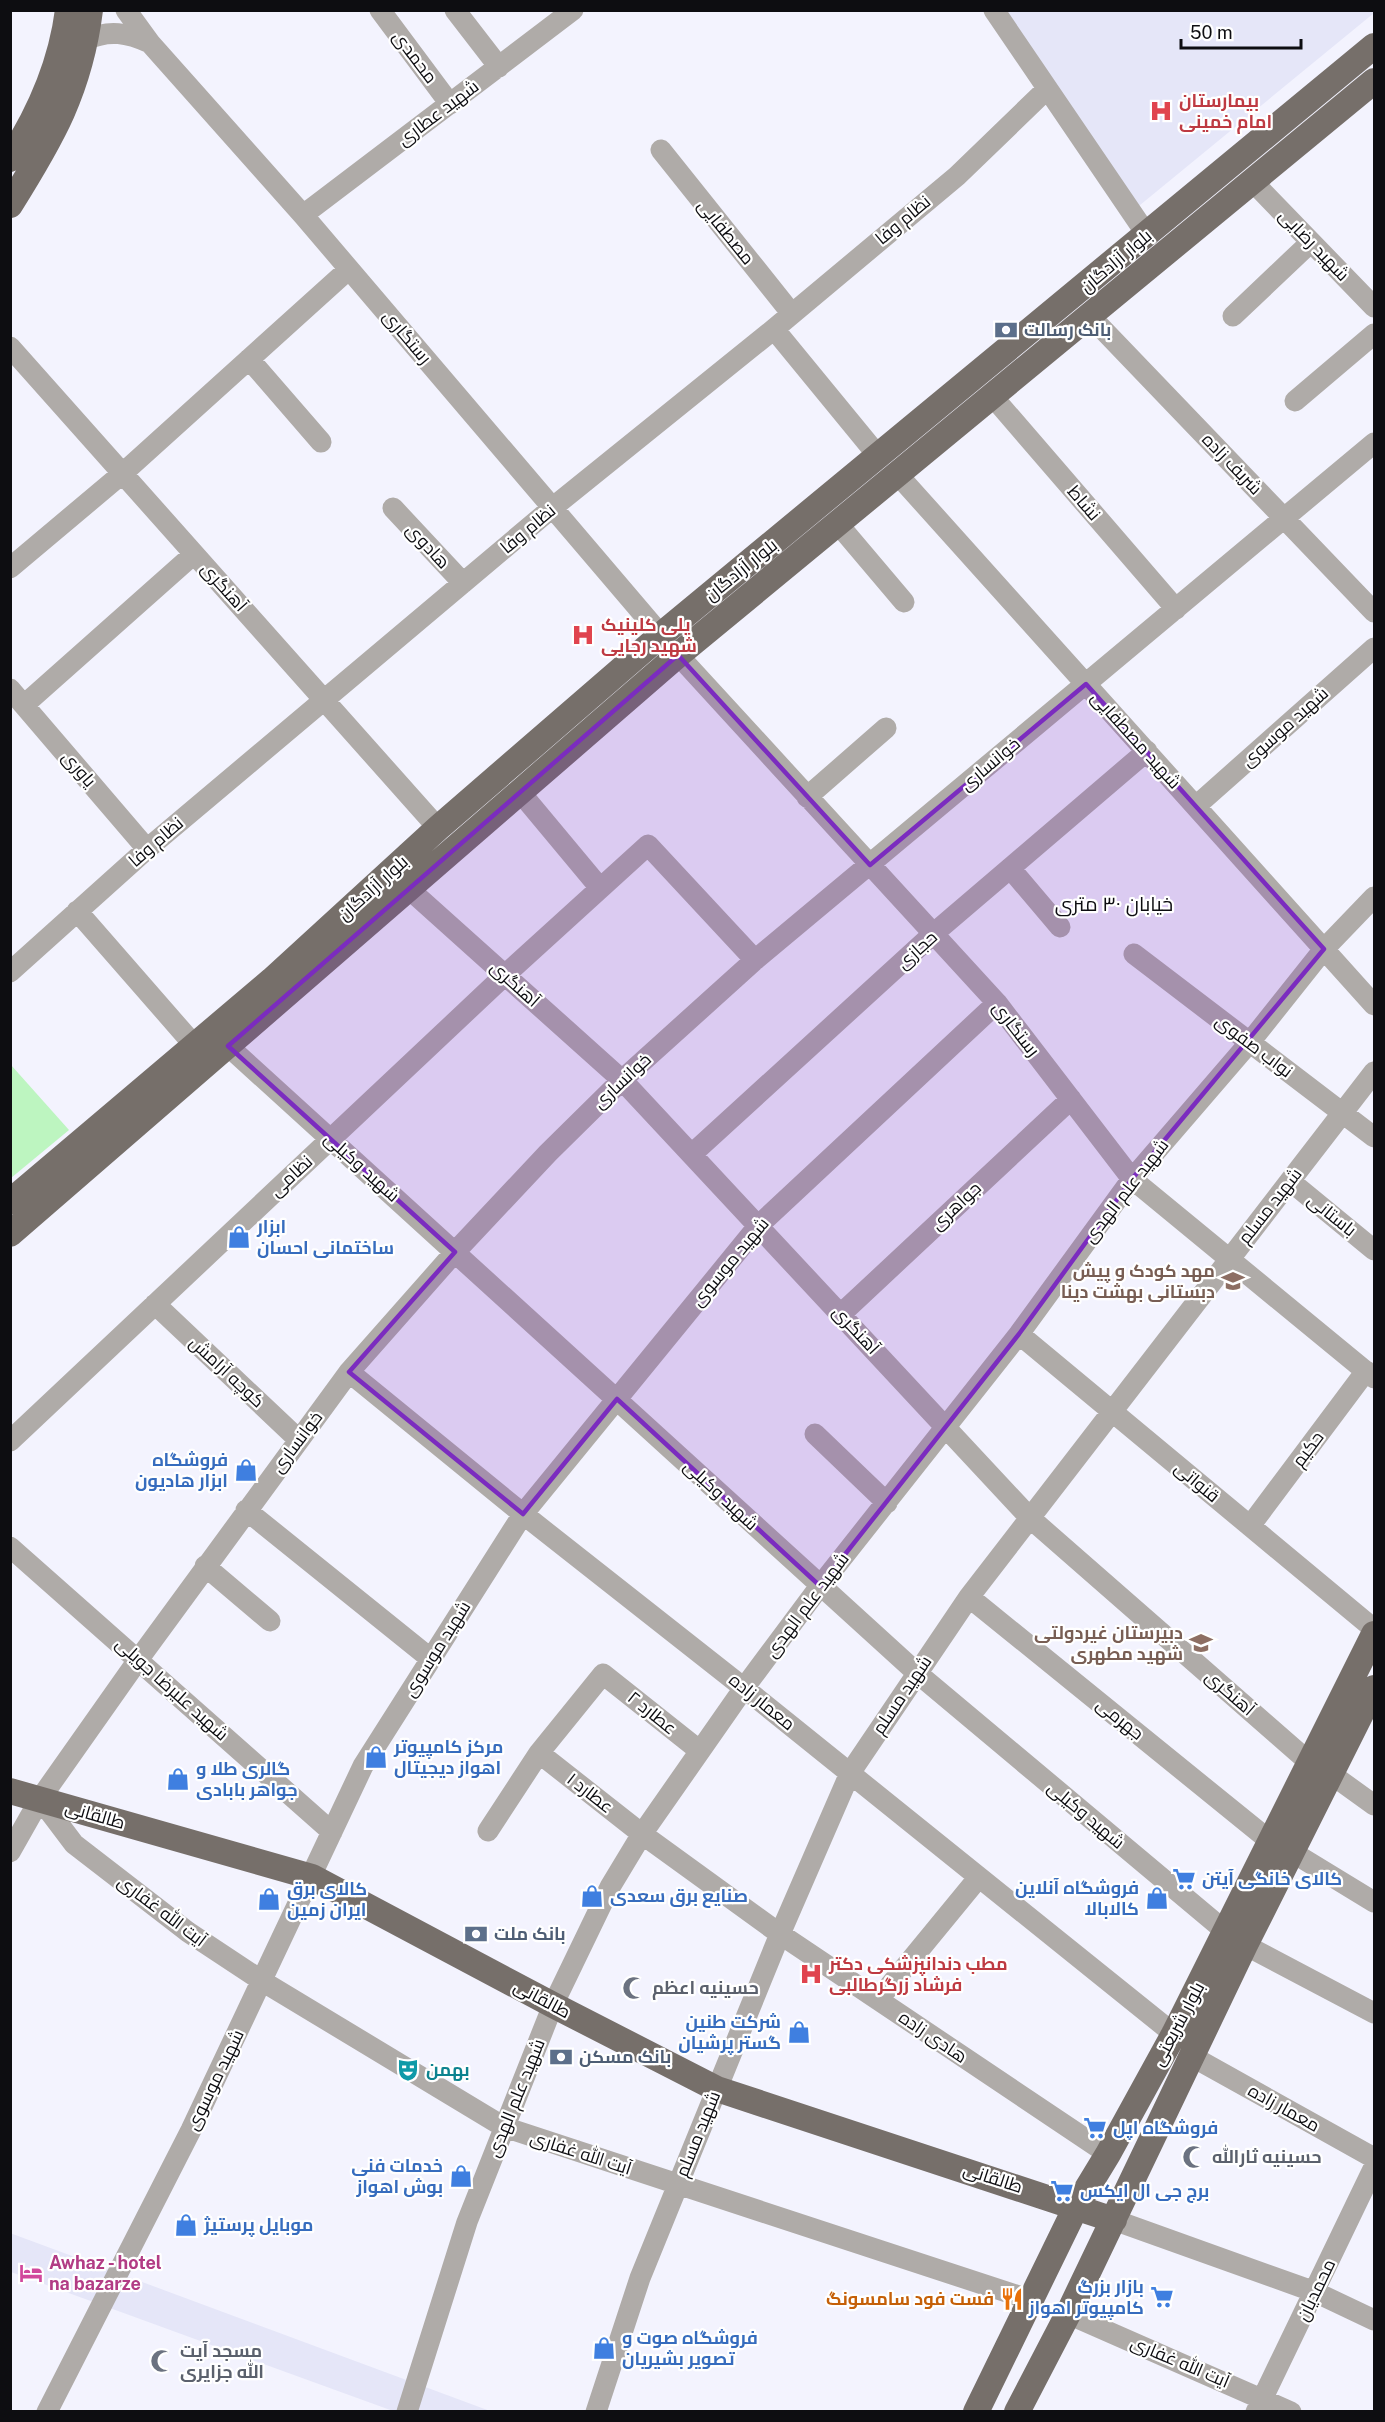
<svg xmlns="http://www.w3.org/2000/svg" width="1385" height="2422" viewBox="0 0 1385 2422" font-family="'Public Sans',Cairo,sans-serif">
  <rect width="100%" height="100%" fill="#f3f3fe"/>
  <path fill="#e5e6f8" d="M1374 10V13L1134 210 1001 11Z
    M10 2233 490 2411H393L11 2272Z"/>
  <path fill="#bdf5c0" d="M11 1065 69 1130 11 1178Z"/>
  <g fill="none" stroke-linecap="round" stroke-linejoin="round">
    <path stroke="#afaba8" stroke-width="21" d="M126 10 150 43 303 215 661 635
      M380 10 450 104
      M455 10 499 67
      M994 10 1147 235
      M86 40C109 29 128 33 150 43
      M661 150 792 314
      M1253 182 1374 307
      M303 215 573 10
      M1090 316 1374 612
      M1233 316 1311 242
      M774 329 879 457
      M10 347 438 828
      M249 359 321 442
      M993 397 1176 609
      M1295 401 1374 334
      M898 475 1374 1005
      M393 508 463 583
      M838 524 904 602
      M10 568 123 473 349 269
      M678 655 997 1003 1132 1179 1374 1378
      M10 689 147 849
      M24 705 194 554
      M520 792 600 888
      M807 797 886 728
      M1196 806 1374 648
      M1010 868 1060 927
      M409 889 622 1080 1030 1518 1310 1763
      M77 911 194 1045
      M1134 954 1374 1137
      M10 972 147 849 324 700 552 508 774 329 957 176 1047 89
      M228 1046 917 1673 1225 1931 1245 1945 1374 2013
      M692 1154 933 934 1147 751
      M1290 1181 1374 1250
      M155 1304 299 1440
      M841 1314 1071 1099
      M1019 1334 1374 1629
      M349 1372 523 1514 744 1688 1174 2034
      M815 1434 887 1503
      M10 1441 505 975 648 845 755 960
      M246 1510 431 1659
      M1250 1526 1366 1371
      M10 1547 332 1832
      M205 1566 270 1621
      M969 1597 1270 1841
      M539 1753 642 1834 780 1934 1108 2154
      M1331 1774 1374 1805
      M40 1799 74 1844 188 1932 262 1981 504 2127 1031 2300
      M488 1831 539 1753 603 1674 700 1751
      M10 1852 40 1799 138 1660 349 1372 455 1252 548 1153 622 1080 755 960 1374 443
      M1292 1852 1374 1902
      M878 2000 979 1877
      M1193 2057 1374 2158
      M1114 2220 1315 2292 1374 2320
      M1068 2314 1291 2412
      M47 2412 191 2130 363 1766 523 1514 759 1225 997 1003
      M407 2412 467 2222 553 2005 610 1887 642 1834 744 1688 820 1586 1019 1334 1132 1179 1250 1042 1324 949 1374 897
      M596 2412 640 2278 780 1934 850 1773 969 1597 1374 1072
      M1256 2412 1374 2167"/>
    <path stroke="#766f6a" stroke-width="26" d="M10 159C40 113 61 65 68 10
      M10 205C52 138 80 90 90 10
      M10 1202 272 980 438 828 661 635 1374 46
      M10 1234 678 655 1374 81
      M10 1791 312 1877 553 2005 717 2089 1114 2220
      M976 2412 1077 2205 1108 2154 1174 2034 1374 1634
      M1017 2412 1068 2314 1245 1945 1374 1688"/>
  </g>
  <path fill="#7b2cbf" fill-opacity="0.2" stroke="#7b2cbf" stroke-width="4.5" stroke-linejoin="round" d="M678 655 870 865 1086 684 1324 949 1132 1179 1019 1334 820 1586 617 1399 523 1514 349 1372 455 1252 228 1046Z"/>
  <defs>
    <g id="hospital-bare" transform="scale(1.8)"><path d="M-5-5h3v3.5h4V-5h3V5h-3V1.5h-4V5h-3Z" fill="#e0444e" stroke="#fff" stroke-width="2.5" paint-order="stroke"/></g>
    <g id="bank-bare" transform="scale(1.8)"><path d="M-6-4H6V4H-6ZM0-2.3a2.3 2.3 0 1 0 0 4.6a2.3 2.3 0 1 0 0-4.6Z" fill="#5c6f8a" stroke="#fff" stroke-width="2.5" paint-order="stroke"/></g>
    <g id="shop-bare" transform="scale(1.8)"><path d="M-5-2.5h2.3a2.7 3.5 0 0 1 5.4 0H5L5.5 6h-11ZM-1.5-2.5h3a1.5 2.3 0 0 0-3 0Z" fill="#3f7fe0" stroke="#fff" stroke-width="2.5" paint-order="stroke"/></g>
    <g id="school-bare" transform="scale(1.8)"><path d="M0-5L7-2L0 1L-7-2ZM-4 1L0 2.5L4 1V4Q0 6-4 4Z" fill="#8d6e63" stroke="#fff" stroke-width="2.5" paint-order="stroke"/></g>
    <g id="supermarket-bare" transform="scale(1.8)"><path d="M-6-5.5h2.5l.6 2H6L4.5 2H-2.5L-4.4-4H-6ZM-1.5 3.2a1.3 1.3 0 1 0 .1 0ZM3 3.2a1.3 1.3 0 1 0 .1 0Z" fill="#3f7fe0" stroke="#fff" stroke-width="2.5" paint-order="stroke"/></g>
    <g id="mosque-bare" transform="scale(1.8)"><path d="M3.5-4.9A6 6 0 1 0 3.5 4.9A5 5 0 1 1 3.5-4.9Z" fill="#6b7280" stroke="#fff" stroke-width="2.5" paint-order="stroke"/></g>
    <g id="theatre-bare" transform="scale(1.8)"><path d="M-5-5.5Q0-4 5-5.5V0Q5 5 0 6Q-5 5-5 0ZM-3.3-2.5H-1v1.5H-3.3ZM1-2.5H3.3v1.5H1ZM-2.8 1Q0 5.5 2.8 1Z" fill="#0f9aa8" stroke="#fff" stroke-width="2.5" paint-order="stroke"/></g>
    <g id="hotel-bare" transform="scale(1.8)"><path d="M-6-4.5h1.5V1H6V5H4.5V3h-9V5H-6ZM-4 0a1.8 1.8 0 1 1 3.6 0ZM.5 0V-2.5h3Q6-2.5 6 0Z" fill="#d1479c" stroke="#fff" stroke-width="2.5" paint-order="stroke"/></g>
    <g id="restaurant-bare" transform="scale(1.8)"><path d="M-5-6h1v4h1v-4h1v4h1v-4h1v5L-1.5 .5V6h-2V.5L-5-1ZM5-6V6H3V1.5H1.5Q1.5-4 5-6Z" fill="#e8710a" stroke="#fff" stroke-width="2.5" paint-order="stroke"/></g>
  </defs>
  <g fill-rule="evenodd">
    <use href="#hospital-bare" x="1161" y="111"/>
    <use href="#bank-bare" x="1006" y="330"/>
    <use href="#hospital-bare" x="583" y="635"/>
    <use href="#shop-bare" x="239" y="1237"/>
    <use href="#school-bare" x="1233" y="1281"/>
    <use href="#shop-bare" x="246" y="1470"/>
    <use href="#school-bare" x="1201" y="1643"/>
    <use href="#shop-bare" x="376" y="1757"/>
    <use href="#shop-bare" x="178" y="1779"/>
    <use href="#supermarket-bare" x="1184" y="1879"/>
    <use href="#shop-bare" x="592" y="1896"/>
    <use href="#shop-bare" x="1157" y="1898"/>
    <use href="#shop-bare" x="269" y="1899"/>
    <use href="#bank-bare" x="476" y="1934"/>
    <use href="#hospital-bare" x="811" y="1974"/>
    <use href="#mosque-bare" x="634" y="1988"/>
    <use href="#shop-bare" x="799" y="2032"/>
    <use href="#bank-bare" x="561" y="2057"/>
    <use href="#theatre-bare" x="408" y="2070"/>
    <use href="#supermarket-bare" x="1095" y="2128"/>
    <use href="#mosque-bare" x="1194" y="2157"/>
    <use href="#shop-bare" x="461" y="2176"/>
    <use href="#supermarket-bare" x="1062" y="2191"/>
    <use href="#shop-bare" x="186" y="2225"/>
    <use href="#hotel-bare" x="31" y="2273"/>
    <use href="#supermarket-bare" x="1162" y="2297"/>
    <use href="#restaurant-bare" x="1012" y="2299"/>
    <use href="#shop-bare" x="604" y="2348"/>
    <use href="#mosque-bare" x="162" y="2361"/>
  </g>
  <g text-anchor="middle" stroke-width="4.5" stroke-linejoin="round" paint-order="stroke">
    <g font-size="18" fill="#0d0d11" stroke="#fff">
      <text transform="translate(415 57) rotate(53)" y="6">محمدی</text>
      <text transform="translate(438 113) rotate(-37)" y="6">شهید عطاری</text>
      <text transform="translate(903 220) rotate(-40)" y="6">نظام وفا</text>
      <text transform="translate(726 232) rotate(51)" y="6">مصطفایی</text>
      <text transform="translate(1314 245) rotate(46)" y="6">شهید رضایی</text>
      <text transform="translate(1116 261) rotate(-40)" y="6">بلوار آزادگان</text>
      <text transform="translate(407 337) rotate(50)" y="6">رستگاری</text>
      <text transform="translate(1232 464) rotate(46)" y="6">شریف زاده</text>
      <text transform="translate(1084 503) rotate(49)" y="6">نشاط</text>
      <text transform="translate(528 529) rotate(-40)" y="6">نظام وفا</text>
      <text transform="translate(428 546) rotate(47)" y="6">هادوی</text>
      <text transform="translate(741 570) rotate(-39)" y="6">بلوار آزادگان</text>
      <text transform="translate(224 587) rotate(48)" y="6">آهنگری</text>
      <text transform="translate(1285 727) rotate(-42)" y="6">شهید موسوی</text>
      <text transform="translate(1136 740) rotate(48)" y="6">شهید مصطفایی</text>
      <text transform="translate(990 764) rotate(-40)" y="6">خوانساری</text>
      <text transform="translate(79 769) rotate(49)" y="6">یاوری</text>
      <text transform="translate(156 842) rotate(-41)" y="6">نظام وفا</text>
      <text transform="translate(373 888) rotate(-42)" y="6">بلوار آزادگان</text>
      <text transform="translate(917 950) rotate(-42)" y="6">حجازی</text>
      <text transform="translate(515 984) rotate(42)" y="6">آهنگری</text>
      <text transform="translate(1016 1029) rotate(52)" y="6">رستگاری</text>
      <text transform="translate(1254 1046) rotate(37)" y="6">نواب صفوی</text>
      <text transform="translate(622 1081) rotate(-43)" y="6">خوانساری</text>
      <text transform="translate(362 1167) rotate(42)" y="6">شهید وکیلی</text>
      <text transform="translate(291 1176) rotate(-43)" y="6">نظامی</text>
      <text transform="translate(1126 1191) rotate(-52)" y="6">شهید علم الهدی</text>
      <text transform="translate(956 1206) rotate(-43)" y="6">جواهری</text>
      <text transform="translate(1270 1206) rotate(-52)" y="6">شهید مسلم</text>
      <text transform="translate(1332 1215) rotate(39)" y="6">باستانی</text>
      <text transform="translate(730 1262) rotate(-50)" y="6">شهید موسوی</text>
      <text transform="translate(856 1330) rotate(47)" y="6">آهنگری</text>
      <text transform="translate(227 1372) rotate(43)" y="6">کوچه آرامش</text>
      <text transform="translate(297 1442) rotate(-53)" y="6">خوانساری</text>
      <text transform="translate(1308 1449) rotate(-53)" y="6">حکیم</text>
      <text transform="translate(1197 1482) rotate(40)" y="6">قنواتی</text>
      <text transform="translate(721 1495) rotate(43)" y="6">شهید وکیلی</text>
      <text transform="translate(807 1605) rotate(-53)" y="6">شهید علم الهدی</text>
      <text transform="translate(437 1649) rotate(-58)" y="6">شهید موسوی</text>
      <text transform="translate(172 1689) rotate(42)" y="6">شهید علیرضا جویلی</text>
      <text transform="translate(1230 1693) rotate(41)" y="6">آهنگری</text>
      <text transform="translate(902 1695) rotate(-56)" y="6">شهید مسلم</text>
      <text transform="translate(762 1702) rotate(39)" y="6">معمار زاده</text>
      <text transform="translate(652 1713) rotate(39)" y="6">عطارد ۲</text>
      <text transform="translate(1120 1719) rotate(39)" y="6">جهرمی</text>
      <text transform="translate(590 1793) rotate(38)" y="6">عطارد ۱</text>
      <text transform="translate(95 1815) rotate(16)" y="6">طالقانی</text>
      <text transform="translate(1086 1815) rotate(40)" y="6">شهید وکیلی</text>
      <text transform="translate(162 1911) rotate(37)" y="6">آیت الله غفاری</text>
      <text transform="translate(542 1999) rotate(28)" y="6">طالقانی</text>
      <text transform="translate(1178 2024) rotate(-62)" y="6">بلوار شریعتی</text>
      <text transform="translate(933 2037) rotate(34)" y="6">هادی زاده</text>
      <text transform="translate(215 2080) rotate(-64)" y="6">شهید موسوی</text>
      <text transform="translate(516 2098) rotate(-68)" y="6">شهید علم الهدی</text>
      <text transform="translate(1284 2108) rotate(29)" y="6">معمار زاده</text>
      <text transform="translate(698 2134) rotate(-68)" y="6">شهید مسلم</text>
      <text transform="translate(581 2153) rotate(18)" y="6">آیت الله غفاری</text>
      <text transform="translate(993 2178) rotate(18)" y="6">طالقانی</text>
      <text transform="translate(1316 2290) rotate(-64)" y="6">محمدیان</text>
      <text transform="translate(1180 2362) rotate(23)" y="6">آیت الله غفاری</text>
    </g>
    <g font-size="18" font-weight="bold" fill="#be3a42" stroke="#fff" text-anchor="start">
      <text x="1179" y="107">بیمارستان<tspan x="1179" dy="21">امام خمینی</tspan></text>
      <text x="601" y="631">پلی کلینیک<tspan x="601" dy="21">شهید رجایی</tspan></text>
      <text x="829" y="1970">مطب دندانپزشکی دکتر<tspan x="829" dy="21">فرشاد زرگرطالبی</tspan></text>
    </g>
    <g font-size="18" font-weight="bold" fill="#4e5e75" stroke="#fff" text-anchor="start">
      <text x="1024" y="336">بانک رسالت</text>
      <text x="494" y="1940">بانک ملت</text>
      <text x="579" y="2063">بانک مسکن</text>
    </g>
    <g font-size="18" font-weight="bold" fill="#366cbe" stroke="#fff" text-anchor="start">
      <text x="257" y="1233">ابزار<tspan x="257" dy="21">ساختمانی احسان</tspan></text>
      <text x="228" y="1466" text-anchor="end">فروشگاه<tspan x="228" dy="21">ابزار هادیون</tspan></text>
      <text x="394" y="1753">مرکز کامپیوتر<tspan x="394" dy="21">اهواز دیجیتال</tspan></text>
      <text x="196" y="1775">گالری طلا و<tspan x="196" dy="21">جواهر بابادی</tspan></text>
      <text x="1202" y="1885">کالای خانگی آیتن</text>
      <text x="1139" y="1894" text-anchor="end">فروشگاه آنلاین<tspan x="1139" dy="21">کالابالا</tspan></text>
      <text x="287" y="1895">کالای برق<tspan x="287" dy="21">ایران زمین</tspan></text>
      <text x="610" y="1902">صنایع برق سعدی</text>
      <text x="781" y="2028" text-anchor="end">شرکت طنین<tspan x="781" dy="21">گستر پرشیان</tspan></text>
      <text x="1113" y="2134">فروشگاه اپل</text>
      <text x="443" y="2172" text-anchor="end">خدمات فنی<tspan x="443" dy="21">بوش اهواز</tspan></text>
      <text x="1080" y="2197">برج جی ال ایکس</text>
      <text x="204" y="2231">موبایل پرستیژ</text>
      <text x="1144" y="2293" text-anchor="end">بازار بزرگ<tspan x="1144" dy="21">کامپیوتر اهواز</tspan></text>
      <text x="622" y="2344">فروشگاه صوت و<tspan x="622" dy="21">تصویر بشیریان</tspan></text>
    </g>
    <g font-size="18" font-weight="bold" fill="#785e54" stroke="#fff" text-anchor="end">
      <text x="1215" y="1277">مهد کودک و پیش<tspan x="1215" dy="21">دبستانی بهشت دینا</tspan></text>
      <text x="1183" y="1639">دبیرستان غیردولتی<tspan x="1183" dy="21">شهید مطهری</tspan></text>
    </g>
    <g font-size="18" font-weight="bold" fill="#5b616d" stroke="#fff" text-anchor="start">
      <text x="652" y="1994">حسینیه اعظم</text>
      <text x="1212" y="2163">حسینیه ثارالله</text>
      <text x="180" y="2357">مسجد آیت<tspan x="180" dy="21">الله جزایری</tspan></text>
    </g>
    <g font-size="18" font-weight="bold" fill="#0d838f" stroke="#fff" text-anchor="start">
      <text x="426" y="2076">بهمن</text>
    </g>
    <g font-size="18" font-weight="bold" fill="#b23c85" stroke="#fff" text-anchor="start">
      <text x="49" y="2269">Awhaz - hotel<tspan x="49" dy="21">na bazarze</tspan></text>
    </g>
    <g font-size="18" font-weight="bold" fill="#c56008" stroke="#fff" text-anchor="end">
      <text x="994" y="2305">فست فود سامسونگ</text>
    </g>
    <g font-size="20" fill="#0d0d11" stroke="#fff">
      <text x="1114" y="911">خیابان ۳۰ متری</text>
    </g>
  </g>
  <rect width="1385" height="2422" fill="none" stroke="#0d0d11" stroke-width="24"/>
  <path d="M1181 39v9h120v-9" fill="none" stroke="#0d0d11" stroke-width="3"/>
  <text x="1190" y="39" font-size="18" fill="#0d0d11" stroke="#ffffff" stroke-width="4.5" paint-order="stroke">50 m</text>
</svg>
